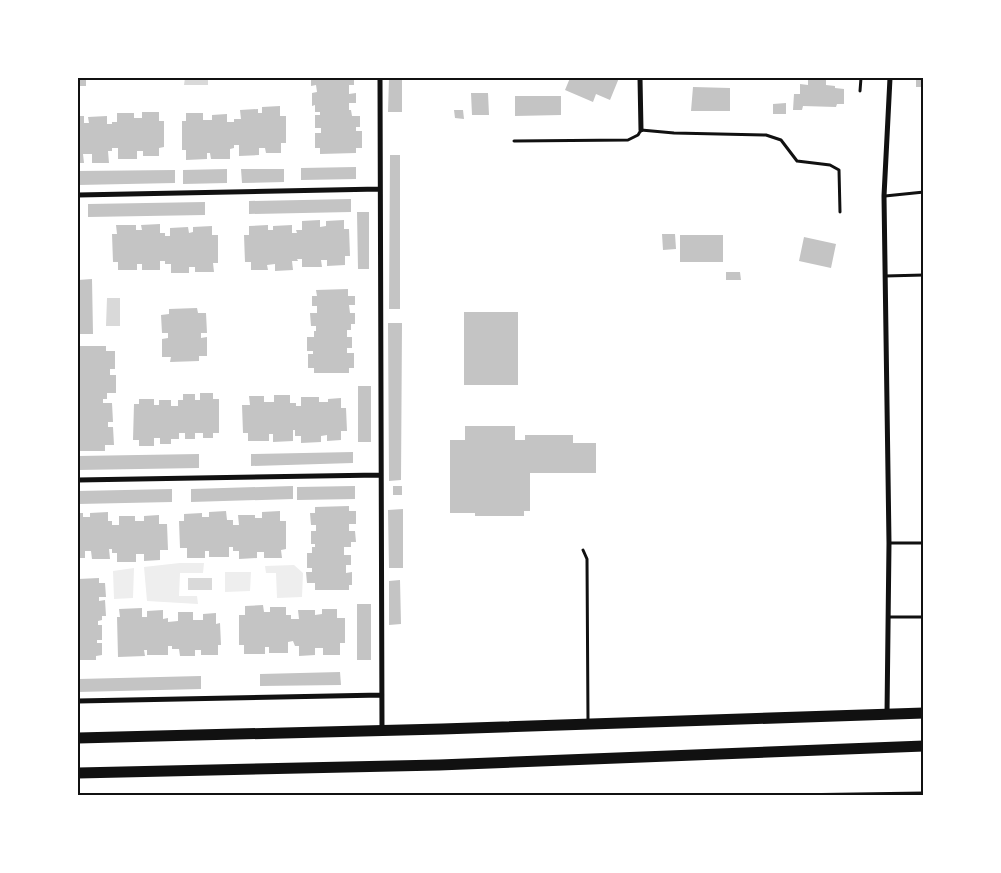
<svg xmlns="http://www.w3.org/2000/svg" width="1001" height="873" viewBox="0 0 1001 873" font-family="Quicksand,sans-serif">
  <rect width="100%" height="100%" fill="#fff"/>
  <path fill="#eee" d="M180 563H204L203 573H180L179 596H197L198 604 147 601 144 567Z
    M294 565 303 573 302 597 277 598 276 573H266L265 566Z
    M134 568 133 598 114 599 113 571Z
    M225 572H251L250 591 225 592Z"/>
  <path fill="#d9d9d9" d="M185 78H208V85H184Z
    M107 298H120V326H106Z
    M188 578H212V590H188Z"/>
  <path fill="#c4c4c4" d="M78 78H90V80H86V86H78Z
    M311 78H354V85H349V94L356 93V103H349V110H351L352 116H360V127H356V131H362V148H356V153L320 154V148H315V133H321V128H315V115H320V112H315V105L312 106V93L317 92 316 85 311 86Z
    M389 78H402V112H388Z
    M570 78H619L610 100 596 94 593 102 565 90Z
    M808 78H826V85L835 86V88L844 89V104H837L836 107 803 106 802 110H793L794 94H800V84L808 85Z
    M916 80H924V87H916Z
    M693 87 730 88V111H691Z
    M471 93H488L489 115H472Z
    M515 96H561V115L515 116Z
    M786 103V114H773V104Z
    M280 106V116H286V143H281V153H266L265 148H259V155L239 156V145H234V148L230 149V159H211L210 153H207V159L186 160V150H182V121H186V113H203V120H212V115L227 114V122H234V119H241L240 110 258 109V113H262V107Z
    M454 110H463L464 119 455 118Z
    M142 112H159V121H164V147L159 148V156H143V151H137V159H118V148H112V151H108L109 163H92V154H83L84 163H78V116H84V123H89L88 117 107 116V124H112V122H117V113H134V118H142Z
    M390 155H400V309H389Z
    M356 167V179L301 180V168Z
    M227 169V183L183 184V170Z
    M241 169H284V182L242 183Z
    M175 170V183L78 185V171Z
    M351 199V212L249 214V201Z
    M205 202V215L88 217V204Z
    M357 212H369V269H358Z
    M320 220V227L326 226V221L344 220V229H349L350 256H345V265L327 266V260H321L322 267H302V259H297L298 261H292L293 270 275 271V264L267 265 268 270H251V262H245L244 235H249V226L268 225V230H273V226L292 225V233H297L296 230H302V221Z
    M160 224V233H165V236H170V228L188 227 189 233 193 232V227L212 226V235H218V263H213L214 272H195V267H189V273H171V264H165V261H160V270H142V264H137V270H118V262H113L112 234H117L116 225H136V230H142L141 225Z
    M662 234H675L676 249 663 250Z
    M680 235H723V262H680Z
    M804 237 836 244 831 268 799 261Z
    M726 272H740L741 280H726Z
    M92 279 93 334H78V280Z
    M348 289V296H355V305H349L350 313H355V324H351V330H347V337H352V348H347V353H354V368H349V373H314V368H308V354H313V351H307V337H314V331H316V326H311L310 313H317V306H312V296H317L316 290Z
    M197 308 198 313H206L207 333H201V338L207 337V356H199V361L170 362 171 357H162V339L168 338V333H162L161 315 169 314V309Z
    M464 312H518V385H464Z
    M388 323H402L401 480 389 481Z
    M78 346H106V351H115V369H110V375H116V393H107V399H103V403H112L113 422H108V427H113L114 445H105V451H78V399H79V394H78Z
    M358 386H371V442H358Z
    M200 393H213V399H219V433H213V438H203V433H195V439H185V433H179V439H171V444H160V438H154V446H139V440H133L134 404H139V399H154V405H159V400H171V406H178V400H183V394H195V400H200Z
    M274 395H290V403H296V406H301V397H319V402H328V399L341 398V408H346L347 431H341V440L327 441V435L321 436V442L301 443V436H295V430H293V441L273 442V434H269V441H248V433H243L242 405H250L249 396H264V402H274Z
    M465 426H515V440H525V435H573V443H596V473H530V511H524V516H475V513H450V440H465Z
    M353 452V463L251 466V454Z
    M199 454V468L78 470V456Z
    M293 486V499L191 502V489Z
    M355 486V499L297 500V487Z
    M393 486H402V495H393Z
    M172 489V502L78 504V491Z
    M349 506V511H356V524H349V531H355L356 542H351V547H344V555H351V565H346V573L352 572V585H349V590H315V583H307L306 572H312V568H307V553H312V547H315V544H311V531H316V525H311L310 513H315V507Z
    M403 509V568H389L388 510Z
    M226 511 227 520H233V525H239L238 515H255V518H262V512L280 511V521H286V549L281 550 282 558H264V552H257V558L239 559V551H233V547H229V557H209V551H205V558H187V548H180L179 521H184V514L202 513V517H209V512Z
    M108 512V521H112V525H119V516H135V521H144V516L159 515V524H167L168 550H160V560L144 561V554H136V562H117V553H112V549H109L110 559H92L91 551H85V558H78V513H83V517H90V513Z
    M99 578V583H105L106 597H99V601L105 600 106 616H102V620L98 621V625H102V640H97V643H102V655L96 656V660H78V579Z
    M400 580 401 624 389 625V581Z
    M357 604H371V660H357Z
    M263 605 264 612H270V607H286V615H291V619H299L298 610H315V615L322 614V609H337V618H345V643H340V655H323V648H315V655L299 656V646H295L293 641 288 642V653H269V647H265V654H244V645H239V615H245V606Z
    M142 608V617H147V611L163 610V619L168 618V622L178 621V612H193V620H203V614L216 613V624L220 623 221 645H218V655H201V650H195V656H180L179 649H172V646H168V655H147V650H144L145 656 118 657 117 617H120L119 609Z
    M340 672 341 685 260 686V674Z
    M201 676V689L78 692V679Z"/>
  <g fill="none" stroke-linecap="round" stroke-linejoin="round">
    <path stroke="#111" stroke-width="3" d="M860 91 861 78
      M514 141 628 140 638 135 641 130 674 133 766 135 781 140 797 161 830 165 839 170 840 212
      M885 196 924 192
      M885 276 924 275
      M889 543H924
      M583 550 587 559 588 721
      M889 617H924"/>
    <path stroke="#111" stroke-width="5" d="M380 78 382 729
      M640 78 641 130
      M78 195 380 189
      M78 480 380 475
      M78 701 382 695
      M887 714 889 543 884 196 890 78
      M787 796 924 794"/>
    <path stroke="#111" stroke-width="11" d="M78 738 442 729 924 713
      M78 773 439 765 924 746"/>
  </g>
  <rect width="1001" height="873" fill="none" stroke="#ffffff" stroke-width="158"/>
  <rect x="79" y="79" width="843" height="715" fill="none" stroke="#111" stroke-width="2"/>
</svg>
